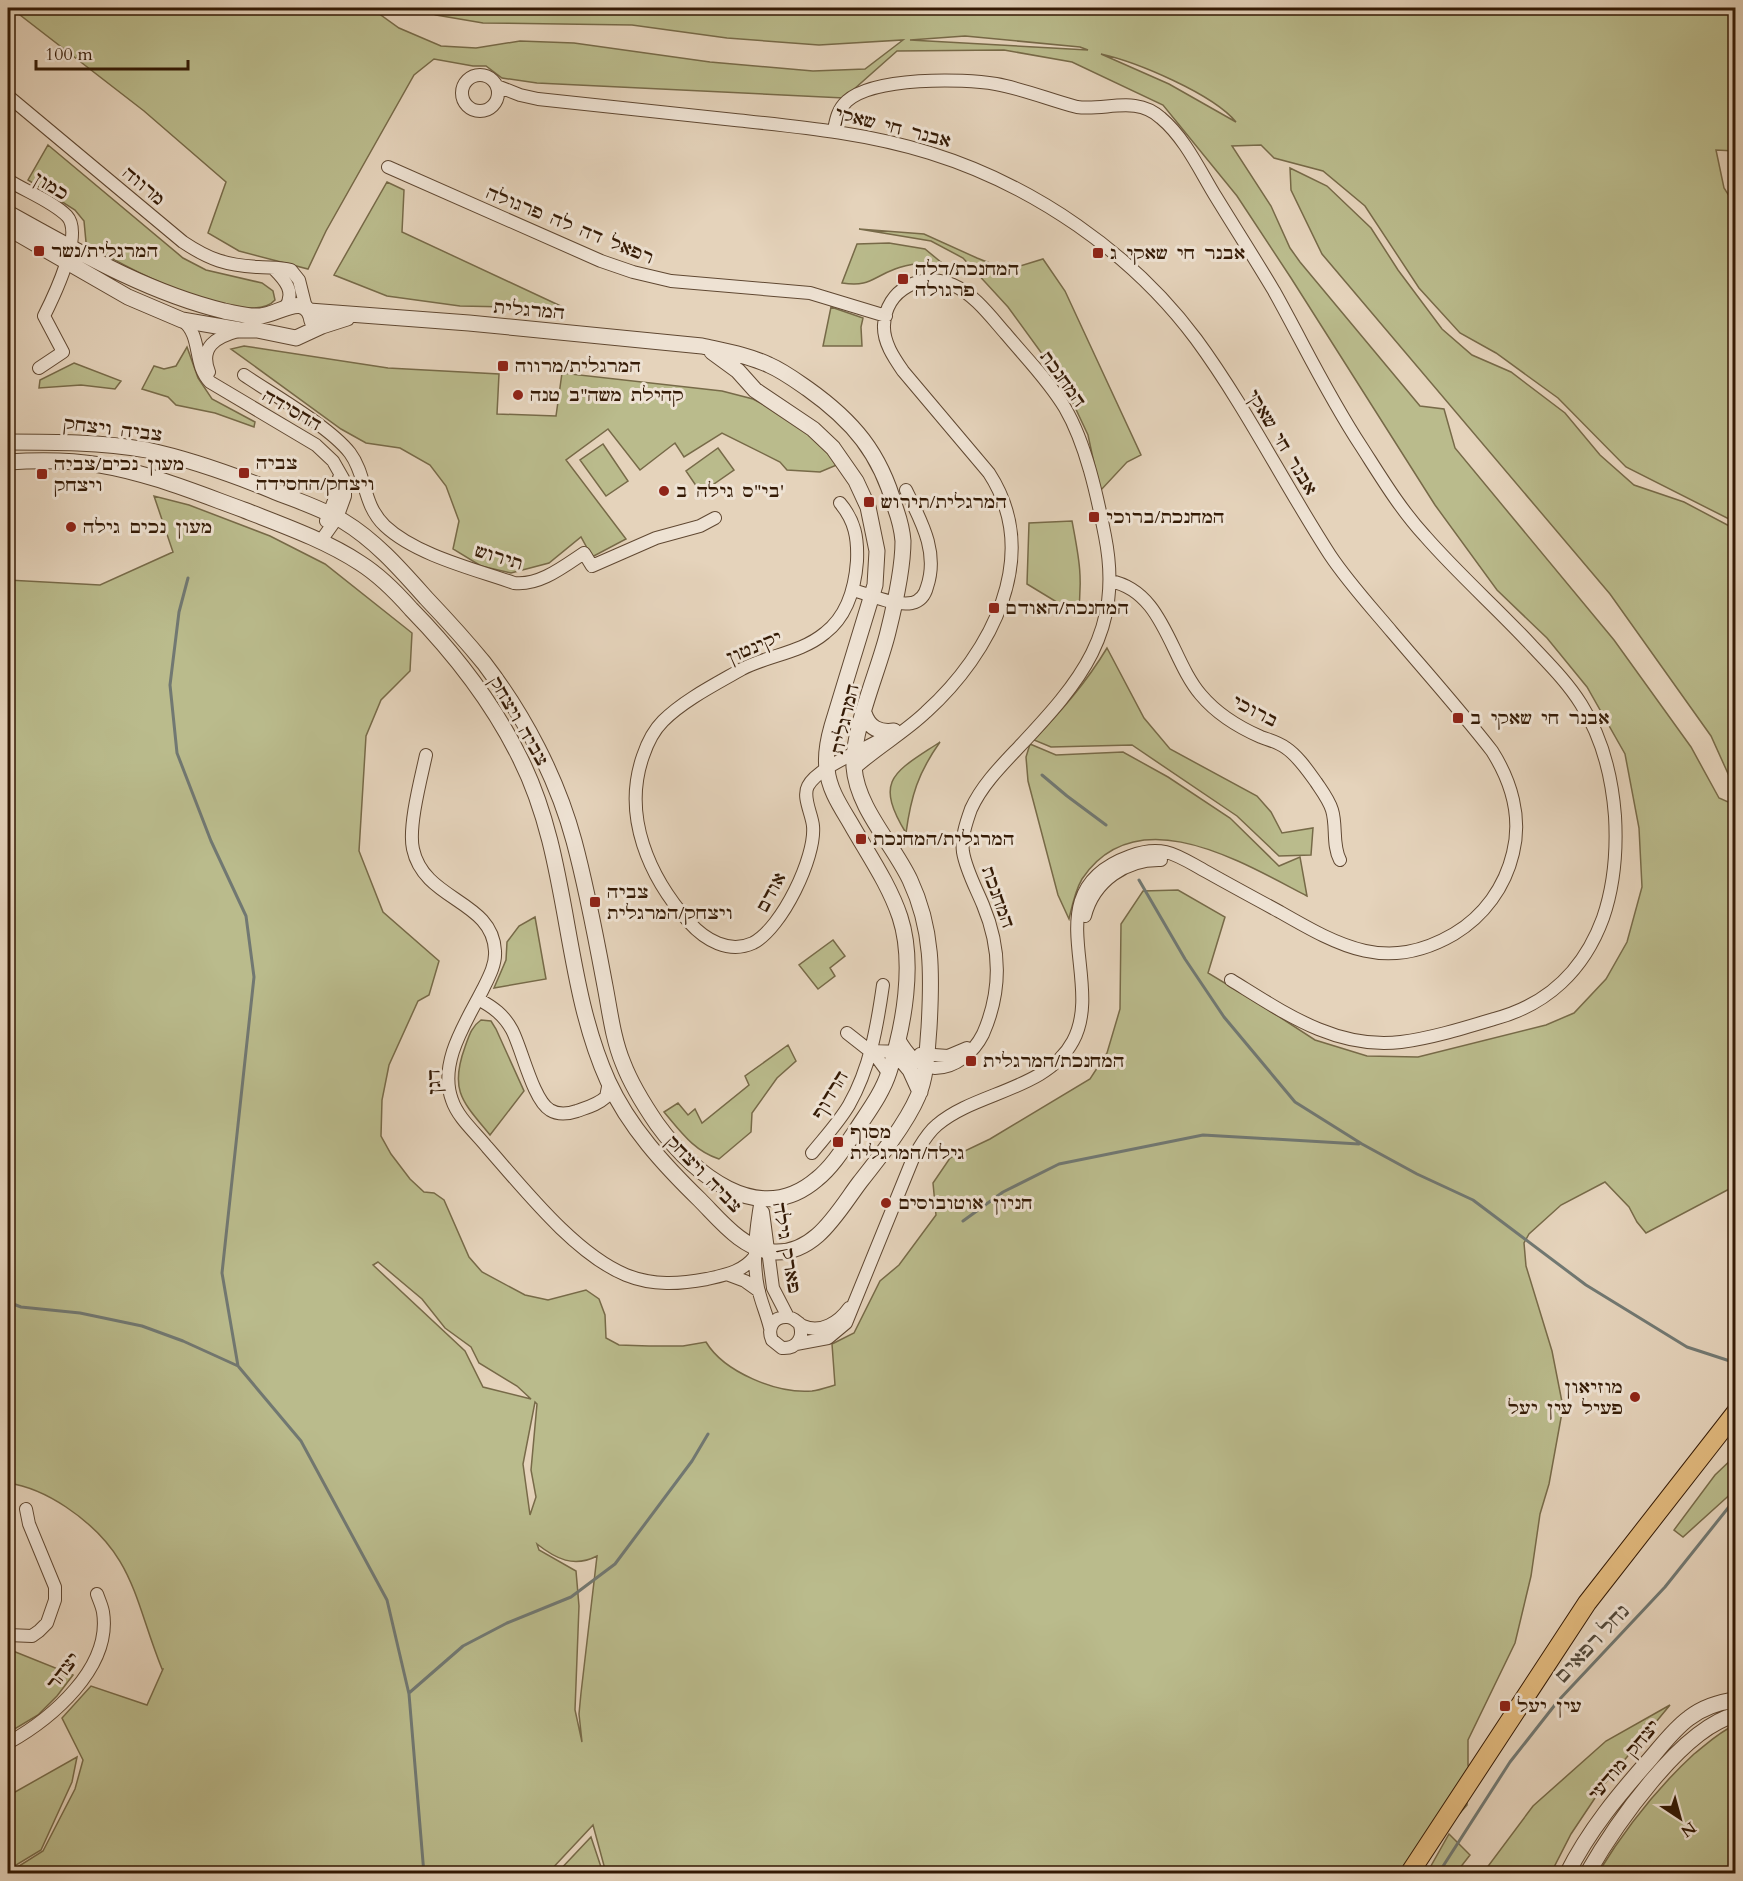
<svg xmlns="http://www.w3.org/2000/svg" width="1743" height="1881" viewBox="0 0 1743 1881" font-family="Cardo,'Frank Ruhl Libre',serif">
  <rect width="100%" height="100%" fill="#e5d3bb"/>
  <filter id="stains"><feTurbulence type="fractalNoise" baseFrequency=".00333" numOctaves="4"/><feColorMatrix values="0 0 0 0 .2 0 0 0 0 .09 0 0 0 0 .02 0 0 0 .5 -.17"/></filter>
  <radialGradient id="worn" r=".72"><stop offset=".6" stop-color="#630" stop-opacity="0"/><stop offset="1" stop-color="#630" stop-opacity=".3"/></radialGradient>
  <path fill="#babb8c" stroke="#776a48" stroke-width="1.5" fill-rule="evenodd" d="M11 8H371L399 28 441 46 476 48 520 41 574 43 710 62 813 71 865 69 903 40 819 45 727 38 632 25 483 23 436 15 416 8H1735V151L1716 150 1724 188 1735 205V522L1626 467 1558 398 1496 353 1460 333 1419 288 1365 206 1323 171 1274 158 1261 145 1232 146 1271 206 1290 248 1300 262 1420 406 1444 409 1455 448 1614 640 1691 747 1719 798 1735 805V1186L1646 1233 1637 1222 1629 1207 1605 1182 1561 1205 1529 1234 1524 1243 1526 1266 1552 1351 1563 1407 1549 1484 1540 1514 1531 1576 1515 1643 1468 1740V1765L1475 1782 1467 1794V1805L1440 1836 1416 1873H606L593 1825 548 1873H8L43 1851 75 1789 83 1760 62 1718 91 1686 147 1705 163 1669H162C134 1600 135 1553 66 1507 48 1495 29 1486 8 1483V580L100 585 173 552 154 496 189 505 270 536 325 564 412 633 410 671 381 700 366 736 359 851 383 912 439 961 429 995 418 1001 389 1065 382 1100 381 1136 391 1154 410 1179 424 1192 434 1193 444 1200 469 1257 482 1272 525 1295 548 1300 586 1290 599 1299 605 1315 606 1338 619 1345 649 1346H683L706 1342C724 1372 777 1394 812 1391 820 1390 828 1387 835 1385L832 1344 854 1333 880 1281 899 1265 936 1215 933 1183 950 1158 990 1139 1090 1079 1107 1053 1120 1009 1121 924 1143 891 1178 890 1225 917 1208 973 1261 1005 1315 1040 1367 1056 1418 1057 1546 1025 1574 1013 1606 979 1627 942 1642 887 1639 828 1625 754 1587 687 1547 638 1497 590 1435 505 1291 278 1237 196 1163 105 1072 62 1004 50 897 51 844 98 537 83 502 78 486 66H473L434 59 414 75 326 231 308 269 239 251 208 233 226 182 144 111ZM965 36 1080 47 1088 50 910 40ZM1101 54C1137 62 1213 94 1236 122L1169 84ZM378 1262 422 1299 445 1328 471 1347 479 1363 517 1386 531 1399 483 1387 465 1351 373 1265ZM535 1402 537 1404 531 1470 536 1497 530 1515 523 1464ZM537 1544C556 1559 574 1568 597 1556L581 1693 579 1714 582 1742 575 1710 579 1606 576 1571 539 1550Z
    M48 145 183 258 206 270 262 283 273 291 275 300C248 331 114 264 86 242L84 221 75 210 28 180Z
    M1290 168 1327 186 1371 228 1398 270 1442 329 1472 355 1511 372 1565 413 1600 455 1634 485 1684 502 1735 529V789L1711 736 1610 594 1322 254 1291 190Z
    M387 182 404 190 402 232 565 308 460 306 387 296 334 275Z
    M859 229 924 234 977 258 1007 270 1043 259 1065 291 1141 455 1127 462 1100 491 1088 435 1064 384 1008 307 963 258 931 241Z
    M889 243 925 249 942 263C926 263 910 263 895 269 871 278 870 287 842 283L857 244Z
    M831 307 863 318 861 327 862 346H823Z
    M244 346 388 368 499 374 497 414 556 416 562 373 722 391 753 399 796 422 839 464 820 472 787 470 780 462 722 433 684 457 675 443 640 470 608 429 566 460 626 539 592 557 581 537 549 563 511 573 481 566 453 549 459 521 446 486 430 465 400 448 366 443 341 429 231 349Z
    M187 347 198 378 212 399 255 422 254 427 215 413 176 405 168 397 142 389 154 366 164 369 176 366Z
    M74 363 121 381 115 389 81 385 39 388 40 380Z
    M603 444 628 481 606 496 580 460Z
    M718 448 734 470 701 493 686 471Z
    M1072 521C1079 558 1083 577 1078 615L1027 584 1029 523Z
    M1107 648 1144 718 1170 749 1257 796 1271 812 1282 833 1313 828 1311 855 1279 856 1237 816 1132 745 1051 747 1034 740C1061 711 1086 683 1107 648Z
    M940 742C918 773 911 796 906 833 873 779 895 772 940 742Z
    M1030 744 1056 755 1123 752 1168 777 1230 818 1279 866 1300 857 1307 896C1243 863 1137 797 1082 879 1075 891 1072 906 1069 919L1058 895 1028 781 1026 757Z
    M535 917 546 979 494 988 506 960 507 942 519 926Z
    M833 940 845 956 830 968 835 976 818 989 799 965Z
    M481 1020 491 1021 496 1029 524 1091 490 1135C463 1102 449 1091 465 1047 469 1036 471 1027 481 1020Z
    M788 1045 796 1061 777 1078 752 1113 751 1132 719 1159C694 1151 681 1132 664 1112L678 1103 688 1115 695 1109 702 1123 749 1085 745 1076Z
    M1735 1456V1490L1683 1537 1674 1530 1715 1475Z
    M8 1649 73 1675 57 1696 38 1715 8 1733Z
    M1670 1705 1603 1786 1571 1834 1551 1873H1483L1533 1806 1606 1741Z
    M1735 1725V1873H1598C1625 1829 1656 1789 1694 1754 1708 1743 1719 1732 1735 1725Z
    M77 1757 72 1782 41 1850 8 1870V1796Z
    M1449 1834 1470 1855 1456 1873H1427Z
    M591 1837 603 1873H557Z"/>
  <g fill="none" stroke-linecap="round" stroke-linejoin="round">
    <path stroke="#717872" stroke-width="3" d="M188 578 179 612 170 685 177 753 211 841 246 916 254 977 222 1273 238 1366
      M1042 775 1067 796 1106 825
      M1139 880 1185 959 1224 1017 1295 1102 1362 1144 1417 1174 1473 1200 1586 1285 1687 1347 1736 1363
      M963 1221 1003 1192 1059 1164 1203 1135 1359 1144
      M8 1302 21 1307 80 1313 142 1326 183 1341 238 1366 301 1441 387 1600 409 1694 424 1874
      M409 1693 463 1646 507 1623 571 1597 615 1564 692 1461 708 1434
      M1438 1874 1510 1762 1558 1701 1665 1587 1736 1498"/>
    <g stroke="#604832" stroke-width="14">
      <path id="minor" d="M462 93a18 18 0 1 1 36 0a18 18 0 1 1-36 0Z
        M497 86 520 95 538 99C603 106 669 113 735 120 801 127 866 133 930 153 1033 185 1131 252 1196 339 1246 407 1284 484 1330 555 1348 582 1371 607 1392 632 1426 672 1460 710 1492 751 1511 781 1522 817 1513 853 1505 887 1484 916 1454 934 1387 973 1341 947 1280 912 1256 899 1232 886 1207 872 1179 857 1165 843 1130 856 1033 891 1106 980 1073 1041 1047 1090 975 1092 937 1125 927 1133 921 1145 914 1156L846 1323 828 1338 796 1344
        M8 96 183 242C210 260 226 265 258 267 269 268 280 267 291 270L299 280 306 308
        M834 130C836 119 838 109 847 101 874 77 962 78 996 84 1024 89 1050 100 1077 107 1106 111 1136 95 1161 118 1185 138 1200 171 1216 197 1235 228 1255 259 1274 291 1303 343 1328 396 1361 446 1381 477 1400 509 1425 536 1459 575 1498 609 1533 647 1550 665 1568 683 1581 704 1602 737 1612 777 1615 816 1617 850 1614 886 1603 918 1584 970 1547 1005 1494 1019 1464 1028 1432 1038 1401 1042 1336 1050 1283 1012 1231 980
        M388 167 601 261 633 272 671 281 810 293 886 316
        M8 180C25 191 52 201 67 216 84 234 54 296 44 316L63 352 39 368
        M274 269C285 280 296 292 285 308
        M182 320C203 336 192 363 210 382L316 445 333 461 345 482V496L337 518 320 542
        M209 372C199 347 216 337 238 331
        M244 375C272 394 330 427 350 453 367 476 362 504 385 526 416 555 474 569 514 583 539 586 563 567 584 553L592 566 656 538 700 526 715 518
        M840 503C855 521 858 538 857 561 855 589 847 616 825 633 801 653 769 655 742 669 716 684 684 700 663 721 653 731 647 744 643 756 622 816 649 877 689 922 705 940 729 954 753 943 782 928 816 857 813 826 812 814 802 797 808 786 818 767 864 750 883 738
        M326 521 337 493 339 478
        M1110 581C1164 591 1170 659 1201 695 1217 714 1238 727 1261 737 1269 740 1278 742 1286 748 1298 756 1308 771 1316 782 1322 791 1329 800 1332 810 1337 826 1332 845 1340 860
        M853 590C871 595 894 606 912 603 920 601 925 595 927 587 939 552 921 521 906 490
        M426 755C421 778 408 827 413 849 424 901 493 900 495 951 496 964 489 977 483 989 467 1021 438 1062 452 1100 458 1118 475 1132 487 1147 524 1189 575 1254 626 1275 653 1286 680 1284 707 1279 725 1275 743 1272 755 1256
        M854 769C877 748 904 733 926 712 991 653 1043 556 989 473L903 371C894 358 883 342 884 325 886 289 922 271 953 285 974 294 991 317 1006 334 1026 358 1049 381 1065 408 1086 444 1097 495 1105 536 1124 632 1080 682 1019 747 1001 766 982 785 971 809 966 823 961 838 963 852 966 870 976 888 983 905 1001 948 1002 991 983 1034 974 1052 956 1068 935 1068 917 1067 906 1052 898 1037
        M1085 916C1094 881 1126 859 1161 860
        M478 999C493 1007 504 1015 512 1030 522 1049 533 1100 550 1110 558 1115 568 1114 577 1111 588 1107 597 1105 606 1097L609 1082
        M847 1033 875 1055 889 1074
        M871 1051 903 1052
        M920 1054 948 1056 967 1048
        M812 1153C825 1137 839 1122 849 1105 870 1068 877 1027 883 985
        M761 1199C756 1228 752 1258 758 1288 761 1302 767 1315 770 1328
        M763 1212 773 1288 788 1317
        M729 1275 745 1281 759 1291
        M799 1323C805 1337 797 1349 782 1348L772 1340C767 1329 773 1316 787 1317 794 1317 797 1323 803 1326 821 1334 839 1322 849 1308
        M8 1635 32 1636 39 1631 47 1623 55 1600V1587L29 1524 26 1509
        M8 1743C51 1719 112 1668 103 1612 102 1606 99 1600 97 1594"/>
    </g>
    <g stroke="#604832" stroke-width="17">
      <path id="tertiary" d="M8 213C77 251 146 292 224 311 235 313 248 317 260 316 278 315 307 290 312 321
        M8 228 128 297 182 320 240 330H257L296 338 322 326 347 318
        M8 442C54 442 101 442 147 450 189 459 231 474 271 490 295 500 321 508 343 521 376 541 401 570 426 598 446 619 466 641 484 663 524 715 557 778 574 841 587 889 596 938 605 986 610 1012 613 1039 623 1063 631 1084 644 1105 657 1124 692 1172 758 1230 817 1179 832 1167 844 1148 855 1132 867 1113 882 1094 889 1072 904 1026 915 963 900 917 889 884 868 854 851 824 841 807 829 790 827 769 825 754 828 740 832 726L875 585 877 551 868 507 856 481 833 448 813 429 755 390 738 371 712 352
        M8 462C38 460 70 460 100 465 149 473 197 493 244 510 282 525 325 540 360 563 379 575 396 592 411 609 454 653 493 703 520 758 571 859 562 979 608 1081 629 1127 664 1165 700 1200 720 1220 743 1250 774 1252 816 1254 838 1211 860 1182 879 1158 906 1124 918 1096 927 1075 927 1050 929 1028 932 975 933 929 910 880 893 844 857 808 854 767 852 729 879 670 888 632 895 604 903 570 903 541 902 529 899 518 895 507 880 453 853 421 808 389 795 380 783 371 769 365 748 355 724 351 702 346L469 323 309 311
        M864 713C869 728 879 733 894 731
        M895 1052 910 1070 920 1092
        M1567 1874C1589 1830 1619 1794 1651 1758 1663 1744 1674 1729 1689 1718 1702 1708 1719 1702 1736 1700
        M1587 1874C1614 1827 1682 1727 1736 1715"/>
    </g>
    <g stroke="#341a05" stroke-width="20">
      <path id="primary" d="M1409 1874 1587 1603 1736 1412"/>
    </g>
    <use href="#minor" stroke="#eee2d3" stroke-width="12"/>
    <use href="#tertiary" stroke="#eee2d3" stroke-width="15"/>
    <use href="#primary" stroke="#e2ba7e" stroke-width="18"/>
  </g>
  <g fill="#8f2418" stroke="#eee2d3" stroke-width="2">
    <rect x="33" y="245" width="12" height="12" rx="3"/>
    <rect x="1092" y="247" width="12" height="12" rx="3"/>
    <rect x="897" y="273" width="12" height="12" rx="3"/>
    <rect x="497" y="360" width="12" height="12" rx="3"/>
    <circle cx="518" cy="395" r="6"/>
    <rect x="238" y="467" width="12" height="12" rx="3"/>
    <rect x="36" y="468" width="12" height="12" rx="3"/>
    <circle cx="664" cy="491" r="6"/>
    <rect x="863" y="496" width="12" height="12" rx="3"/>
    <rect x="1088" y="511" width="12" height="12" rx="3"/>
    <circle cx="71" cy="527" r="6"/>
    <rect x="988" y="602" width="12" height="12" rx="3"/>
    <rect x="1452" y="712" width="12" height="12" rx="3"/>
    <rect x="855" y="833" width="12" height="12" rx="3"/>
    <rect x="589" y="896" width="12" height="12" rx="3"/>
    <rect x="965" y="1055" width="12" height="12" rx="3"/>
    <rect x="832" y="1136" width="12" height="12" rx="3"/>
    <circle cx="886" cy="1203" r="6"/>
    <circle cx="1635" cy="1397" r="6"/>
    <rect x="1499" y="1700" width="12" height="12" rx="3"/>
  </g>
  <g text-anchor="middle" stroke-width="6" stroke-linejoin="round" paint-order="stroke">
    <g font-size="18" fill="#341a05" stroke="#eee2d3">
      <text transform="translate(893 127) rotate(14)" y="6">אבנר חי שאקי</text>
      <text transform="translate(51 186) rotate(31)" y="6">כמון</text>
      <text transform="translate(144 186) rotate(40)" y="6">מרווה</text>
      <text transform="translate(570 225) rotate(22)" y="6">רפאל דה לה פרגולה</text>
      <text transform="translate(529 310) rotate(5)" y="6">המרגלית</text>
      <text transform="translate(1063 379) rotate(54)" y="6">המחנכת</text>
      <text transform="translate(292 410) rotate(30)" y="6">החסידה</text>
      <text transform="translate(113 429) rotate(7)" y="6">צביה ויצחק</text>
      <text transform="translate(1282 442) rotate(59)" y="6">אבנר חי שאקי</text>
      <text transform="translate(499 557) rotate(17)" y="6">תירוש</text>
      <text transform="translate(754 647) rotate(-23)" y="6">יקינטון</text>
      <text transform="translate(1255 711) rotate(27)" y="6">ברוכי</text>
      <text transform="translate(845 719) rotate(-77)" y="6">המרגלית</text>
      <text transform="translate(519 721) rotate(60)" y="6">צביה ויצחק</text>
      <text transform="translate(771 892) rotate(-62)" y="6">אודם</text>
      <text transform="translate(998 897) rotate(70)" y="6">המחנכת</text>
      <text transform="translate(434 1082) rotate(-93)" y="6">דגן</text>
      <text transform="translate(830 1095) rotate(-59)" y="6">הרדוף</text>
      <text transform="translate(704 1174) rotate(46)" y="6">צביה ויצחק</text>
      <text transform="translate(787 1248) rotate(80)" y="6">פארק גילה</text>
      <text transform="translate(63 1671) rotate(-53)" y="6">יצהר</text>
      <text transform="translate(1624 1760) rotate(-50)" y="6">יצחק מודעי</text>
    </g>
    <g font-size="18" fill="#341a05" stroke="#eee2d3" text-anchor="start">
      <text x="51" y="257">המרגלית/נשר</text>
      <text x="1110" y="259">אבנר חי שאקי ג</text>
      <text x="915" y="275">המחנכת/דלה<tspan x="915" dy="21">פרגולה</tspan></text>
      <text x="515" y="372">המרגלית/מרווה</text>
      <text x="530" y="401">קהילת משה"ב טנה</text>
      <text x="256" y="469">צביה<tspan x="256" dy="21">ויצחק/החסידה</tspan></text>
      <text x="54" y="470">מעון נכים/צביה<tspan x="54" dy="21">ויצחק</tspan></text>
      <text x="676" y="497">בי"ס גילה ב'</text>
      <text x="881" y="508">המרגלית/תירוש</text>
      <text x="1106" y="523">המחנכת/ברוכי</text>
      <text x="83" y="533">מעון נכים גילה</text>
      <text x="1006" y="614">המחנכת/האודם</text>
      <text x="1470" y="724">אבנר חי שאקי ב</text>
      <text x="873" y="845">המרגלית/המחנכת</text>
      <text x="607" y="898">צביה<tspan x="607" dy="21">ויצחק/המרגלית</tspan></text>
      <text x="983" y="1067">המחנכת/המרגלית</text>
      <text x="850" y="1138">מסוף<tspan x="850" dy="21">גילה/המרגלית</tspan></text>
      <text x="898" y="1209">חניון אוטובוסים</text>
      <text x="1623" y="1393" text-anchor="end">מוזיאון<tspan x="1623" dy="21">פעיל עין יעל</tspan></text>
      <text x="1517" y="1712">עין יעל</text>
    </g>
    <g font-size="20" font-style="italic" fill="#52493b" stroke="#eee2d3">
      <text transform="translate(1592 1643) rotate(-47)" y="7">נחל רפאים</text>
    </g>
  </g>
  <rect width="1743" height="1881" fill="none" stroke="#e5d3bb" stroke-width="30"/>
  <rect x="9" y="9" width="1725" height="1863" fill="none" stroke="#341a05" stroke-width="3"/>
  <rect x="15" y="15" width="1713" height="1851" fill="none" stroke="#341a05" stroke-width="1.5"/>
  <g transform="translate(1680 1818) rotate(144)" stroke="#eee2d3" stroke-width="4.5" paint-order="stroke">
  <path d="M0-4.5L10 22L0 15L-10 22Z" fill="#341a05"/>
  <text y="-9" font-size="16" font-weight="bold" text-anchor="middle" fill="#341a05">N</text>
  </g>
  <path d="M36 60v9h152v-9" fill="none" stroke="#341a05" stroke-width="3"/>
  <text x="45" y="60" font-size="18" fill="#341a05" stroke="#eee2d3" stroke-width="4.5" paint-order="stroke">100 m</text>
  <rect width="100%" height="100%" filter="url(#stains)"/>
  <rect width="100%" height="100%" fill="url(#worn)"/>
</svg>
